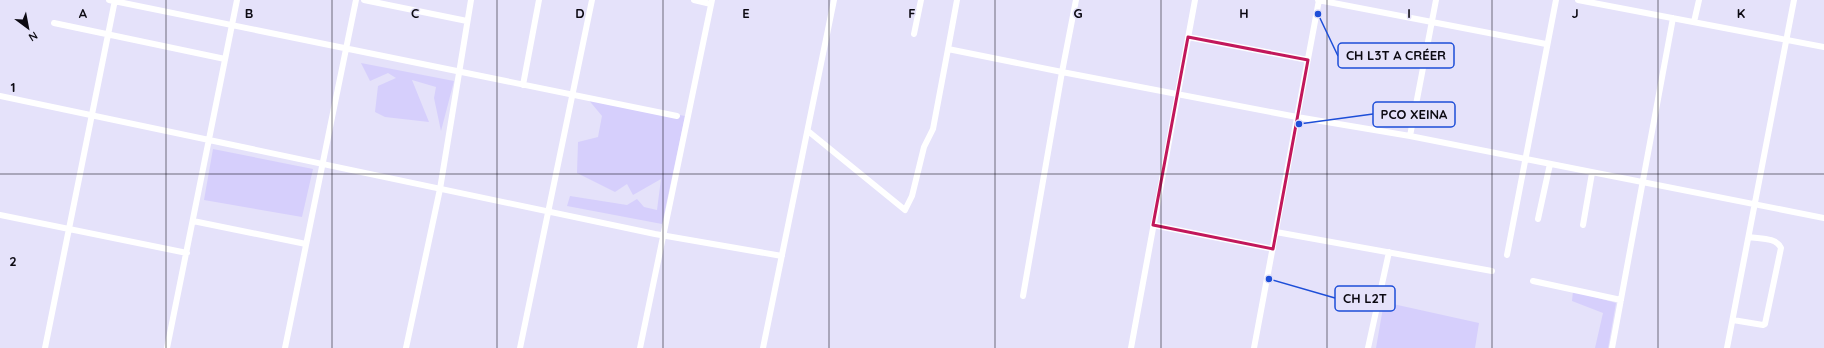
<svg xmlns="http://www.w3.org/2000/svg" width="1824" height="348" viewBox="0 0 1824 348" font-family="Quicksand,sans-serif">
  <rect width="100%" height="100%" fill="#e5e2fa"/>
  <path fill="#d6cffc" d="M361 63 454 81 441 131 434 98 436 87 412 80 429 122 385 117 375 112 378 86 396 78 388 73 370 81Z
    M587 98 685 116 662 224 567 206 570 196 627 205 637 199 644 207 657 210 661 179 633 195 627 184 615 192 577 173 578 142 598 137 602 116Z
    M213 149 313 169 302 217 204 200Z
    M1573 291 1616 303 1608 348H1595L1603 313 1572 301Z
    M1384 302 1479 323 1475 348H1376Z"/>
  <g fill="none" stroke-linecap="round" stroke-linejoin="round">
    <path stroke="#fff" stroke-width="6" d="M109 0 677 116
      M364 0 467 21
      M694 0 711 4
      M957 0 948 49 1062 72 1023 296
      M1076 0 1062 72 1297 117 1410 136 1824 218
      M1318 0 1546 44
      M1578 0 1824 47
      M1694 22 1699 0
      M54 23 225 59
      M914 34 921 0
      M1188 37 1308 60
      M523 85 539 0
      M0 96 655 234 782 256
      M808 131 905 210 912 196 924 147 933 129 948 49
      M1410 136 1436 0
      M0 215 187 253
      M1538 219 1550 164
      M193 221 306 244
      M1153 225 1273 249
      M1583 225 1592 173
      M1276 232 1492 271
      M1507 255 1556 0
      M1533 281 1621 300
      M1733 320 1763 325 1765 324 1781 248C1776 237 1759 239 1749 237
      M45 348 115 0
      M167 348 237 0
      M285 348 356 0
      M406 348 440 189 471 0
      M520 348 592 0
      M640 348 712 0
      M763 348 834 0
      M1131 348 1195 0
      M1254 348 1319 0
      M1368 348 1389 252
      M1612 348 1673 18
      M1727 348 1794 0"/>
  </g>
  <path fill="none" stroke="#c2185b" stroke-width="3" stroke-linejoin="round" d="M1188 37 1308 60 1273 249 1153 225Z"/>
  <path fill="none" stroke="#0c0a12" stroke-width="1" stroke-opacity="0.55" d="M166 0V348M332 0V348M497 0V348M663 0V348M829 0V348M995 0V348M1161 0V348M1327 0V348M1492 0V348M1658 0V348M0 174H1824"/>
  <g font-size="13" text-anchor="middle" font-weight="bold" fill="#0c0a12" stroke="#e5e2fa" stroke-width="3" stroke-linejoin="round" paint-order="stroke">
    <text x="83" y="18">A</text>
    <text x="249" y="18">B</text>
    <text x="415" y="18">C</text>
    <text x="580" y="18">D</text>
    <text x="746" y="18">E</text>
    <text x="912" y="18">F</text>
    <text x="1078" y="18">G</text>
    <text x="1244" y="18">H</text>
    <text x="1409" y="18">I</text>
    <text x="1575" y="18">J</text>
    <text x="1741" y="18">K</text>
    <text x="13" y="92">1</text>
    <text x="13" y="266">2</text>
  </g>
  <path fill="none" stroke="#1d4ed8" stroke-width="1.5" d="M1318 14L1338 56M1299 124L1373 114M1269 279L1335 298"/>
  <g fill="#1d4ed8" stroke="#e5e2fa" stroke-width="1.5">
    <circle cx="1318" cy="14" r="4"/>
    <circle cx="1299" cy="124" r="4"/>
    <circle cx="1269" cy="279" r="4"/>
  </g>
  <g fill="#e5e2fa" stroke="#1d4ed8" stroke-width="1.5">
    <rect x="1338" y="43" width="116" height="25" rx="4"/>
    <rect x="1373" y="102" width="82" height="25" rx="4"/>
    <rect x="1335" y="286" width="60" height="25" rx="4"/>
  </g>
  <g font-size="13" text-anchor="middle" font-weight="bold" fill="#0c0a12">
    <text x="1396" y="60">CH L3T A CRÉER</text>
    <text x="1414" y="119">PCO XEINA</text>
    <text x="1365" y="303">CH L2T</text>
  </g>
  <g transform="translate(28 28) rotate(148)" stroke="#e5e2fa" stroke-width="3" paint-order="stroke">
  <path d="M0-3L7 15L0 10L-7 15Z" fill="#0c0a12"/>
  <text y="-6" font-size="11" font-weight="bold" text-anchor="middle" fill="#0c0a12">N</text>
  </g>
</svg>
